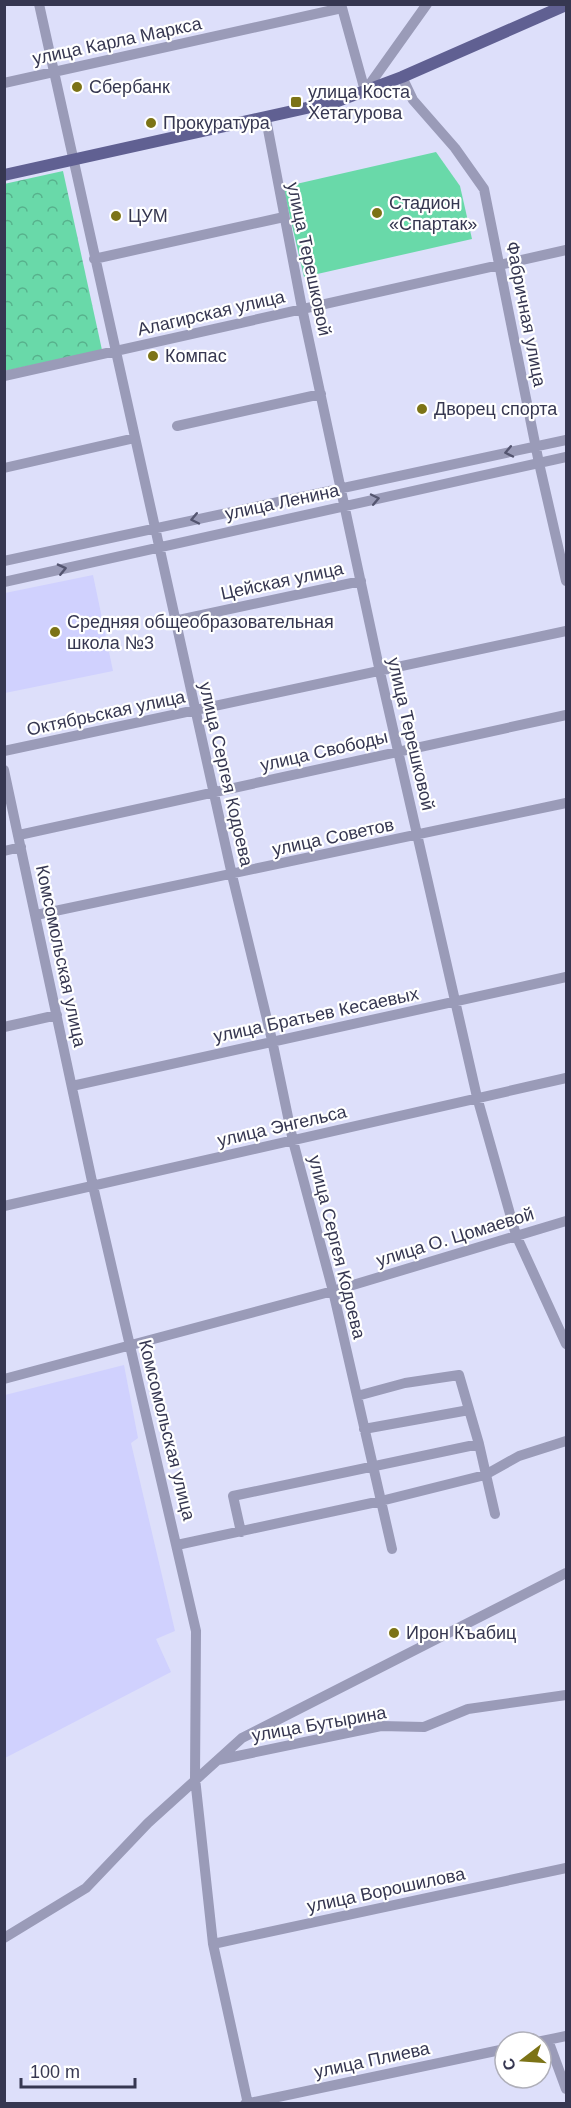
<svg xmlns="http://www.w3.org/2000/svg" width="571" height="2108" viewBox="0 0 571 2108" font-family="Helvetica,sans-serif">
  <defs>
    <pattern id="park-crowns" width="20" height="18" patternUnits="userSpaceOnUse" patternTransform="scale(1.5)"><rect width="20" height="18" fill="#69d9a9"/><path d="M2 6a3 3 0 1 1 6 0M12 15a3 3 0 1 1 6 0" fill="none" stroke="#57b18c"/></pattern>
  </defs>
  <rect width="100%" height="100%" fill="#dddffa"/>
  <path fill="#d0d1fe" d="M93 575 113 671 5 693V593Z
    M124 1365 138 1438 131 1443 175 1631 156 1639 171 1672 5 1758V1395Z"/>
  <path fill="url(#park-crowns)" d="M63 171 102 350 5 371 4 184Z"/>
  <path fill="#69d9a9" d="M436 152 460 186 472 239 304 277 283 187Z"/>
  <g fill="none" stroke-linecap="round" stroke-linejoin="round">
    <path stroke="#9a9bb8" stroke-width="10" d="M39 4 232 875 272 1040 293 1141 333 1291 392 1549
      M341 4 365 91
      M402 77 413 100 455 148 484 189 539 463 566 581
      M4 83 342 8
      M365 91 427 4
      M266 119 302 308 380 672 477 1097 516 1235 566 1344
      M94 259 284 217
      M4 376 566 250
      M177 426 321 394
      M4 468 135 438
      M4 561 566 440
      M4 582 566 457
      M174 621 361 581
      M4 751 566 631
      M4 770 93 1186 196 1631 195 1778 213 1944 248 2104
      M19 835 566 715
      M4 851 21 847
      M36 915 566 803
      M4 1027 57 1015
      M72 1086 566 977
      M4 1206 566 1078
      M4 1379 333 1291 566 1221
      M357 1396 405 1383 459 1375 479 1444 495 1514
      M364 1429 469 1410
      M241 1532 233 1496 479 1444
      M177 1545 381 1501 485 1475 519 1456 566 1441
      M218 1760 381 1726 424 1727 468 1709 566 1695
      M4 1938 86 1888 148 1823 242 1738 566 1573
      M213 1944 566 1868
      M548 2040 566 2089
      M537 2042 566 2036
      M245 2104 505 2049"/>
    <path stroke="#606092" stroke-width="12" d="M4 175 338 101 402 77 566 5"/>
  </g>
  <defs><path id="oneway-chevron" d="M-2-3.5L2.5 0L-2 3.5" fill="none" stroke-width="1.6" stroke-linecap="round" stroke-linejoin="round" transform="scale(1.5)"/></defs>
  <g stroke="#545570">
    <use href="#oneway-chevron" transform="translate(509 452) rotate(168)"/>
    <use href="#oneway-chevron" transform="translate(375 499) rotate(-12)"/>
    <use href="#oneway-chevron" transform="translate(195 519) rotate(168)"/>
    <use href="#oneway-chevron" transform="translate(62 569) rotate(-13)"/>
  </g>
  <g fill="#7c7316" stroke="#fff" stroke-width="2">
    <circle cx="77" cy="87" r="6"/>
    <rect x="290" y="96" width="12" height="12" rx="3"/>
    <circle cx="151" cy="123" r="6"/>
    <circle cx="377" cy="213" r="6"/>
    <circle cx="116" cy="216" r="6"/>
    <circle cx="153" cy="356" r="6"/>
    <circle cx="422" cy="409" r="6"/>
    <circle cx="55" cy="632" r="6"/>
    <circle cx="394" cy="1633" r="6"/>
  </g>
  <g text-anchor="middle" stroke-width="4.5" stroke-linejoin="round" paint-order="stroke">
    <g font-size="18" fill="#363751" stroke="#fff">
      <text transform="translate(117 41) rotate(-12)" y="6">улица Карла Маркса</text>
      <text transform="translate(309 259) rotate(78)" y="6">улица Терешковой</text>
      <text transform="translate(211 313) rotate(-13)" y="6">Алагирская улица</text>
      <text transform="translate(526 314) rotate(79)" y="6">Фабричная улица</text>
      <text transform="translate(282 502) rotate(-12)" y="6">улица Ленина</text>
      <text transform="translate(282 581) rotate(-12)" y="6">Цейская улица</text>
      <text transform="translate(106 713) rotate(-12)" y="6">Октябрьская улица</text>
      <text transform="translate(411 734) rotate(77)" y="6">улица Терешковой</text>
      <text transform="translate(324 751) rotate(-13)" y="6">улица Свободы</text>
      <text transform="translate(226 774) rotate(77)" y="6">улица Сергея Кодоева</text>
      <text transform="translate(333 837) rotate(-12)" y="6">улица Советов</text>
      <text transform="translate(61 956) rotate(78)" y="6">Комсомольская улица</text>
      <text transform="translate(316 1015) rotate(-12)" y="6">улица Братьев Кесаевых</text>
      <text transform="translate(282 1126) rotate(-13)" y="6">улица Энгельса</text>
      <text transform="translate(455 1237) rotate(-17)" y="6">улица О. Цомаевой</text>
      <text transform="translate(337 1247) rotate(76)" y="6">улица Сергея Кодоева</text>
      <text transform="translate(167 1430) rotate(76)" y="6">Комсомольская улица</text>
      <text transform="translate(319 1724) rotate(-10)" y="6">улица Бутырина</text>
      <text transform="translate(386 1890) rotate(-12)" y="6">улица Ворошилова</text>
      <text transform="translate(372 2060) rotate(-12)" y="6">улица Плиева</text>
    </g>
    <g font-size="18" fill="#363751" stroke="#fff" text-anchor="start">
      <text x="89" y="93">Сбербанк</text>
      <text x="308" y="98">улица Коста<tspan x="308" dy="21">Хетагурова</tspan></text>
      <text x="163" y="129">Прокуратура</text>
      <text x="389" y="209">Стадион<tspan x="389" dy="21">«Спартак»</tspan></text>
      <text x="128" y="222">ЦУМ</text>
      <text x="165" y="362">Компас</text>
      <text x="434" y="415">Дворец спорта</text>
      <text x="67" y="628">Средняя общеобразовательная<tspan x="67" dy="21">школа №3</tspan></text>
      <text x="406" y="1639">Ирон Къабиц</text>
    </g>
  </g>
  <rect width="571" height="2108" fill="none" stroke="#363751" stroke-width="12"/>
  <g transform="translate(523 2060) rotate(253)"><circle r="28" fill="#ffffff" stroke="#afafb9" stroke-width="1.5"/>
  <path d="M0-4.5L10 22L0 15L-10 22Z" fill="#7c7316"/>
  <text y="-9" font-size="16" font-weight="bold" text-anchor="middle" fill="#363751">С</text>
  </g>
  <path d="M21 2078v9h114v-9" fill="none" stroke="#363751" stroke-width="3"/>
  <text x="30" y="2078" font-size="18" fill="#363751" stroke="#ffffff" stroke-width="4.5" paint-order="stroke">100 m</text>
</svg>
